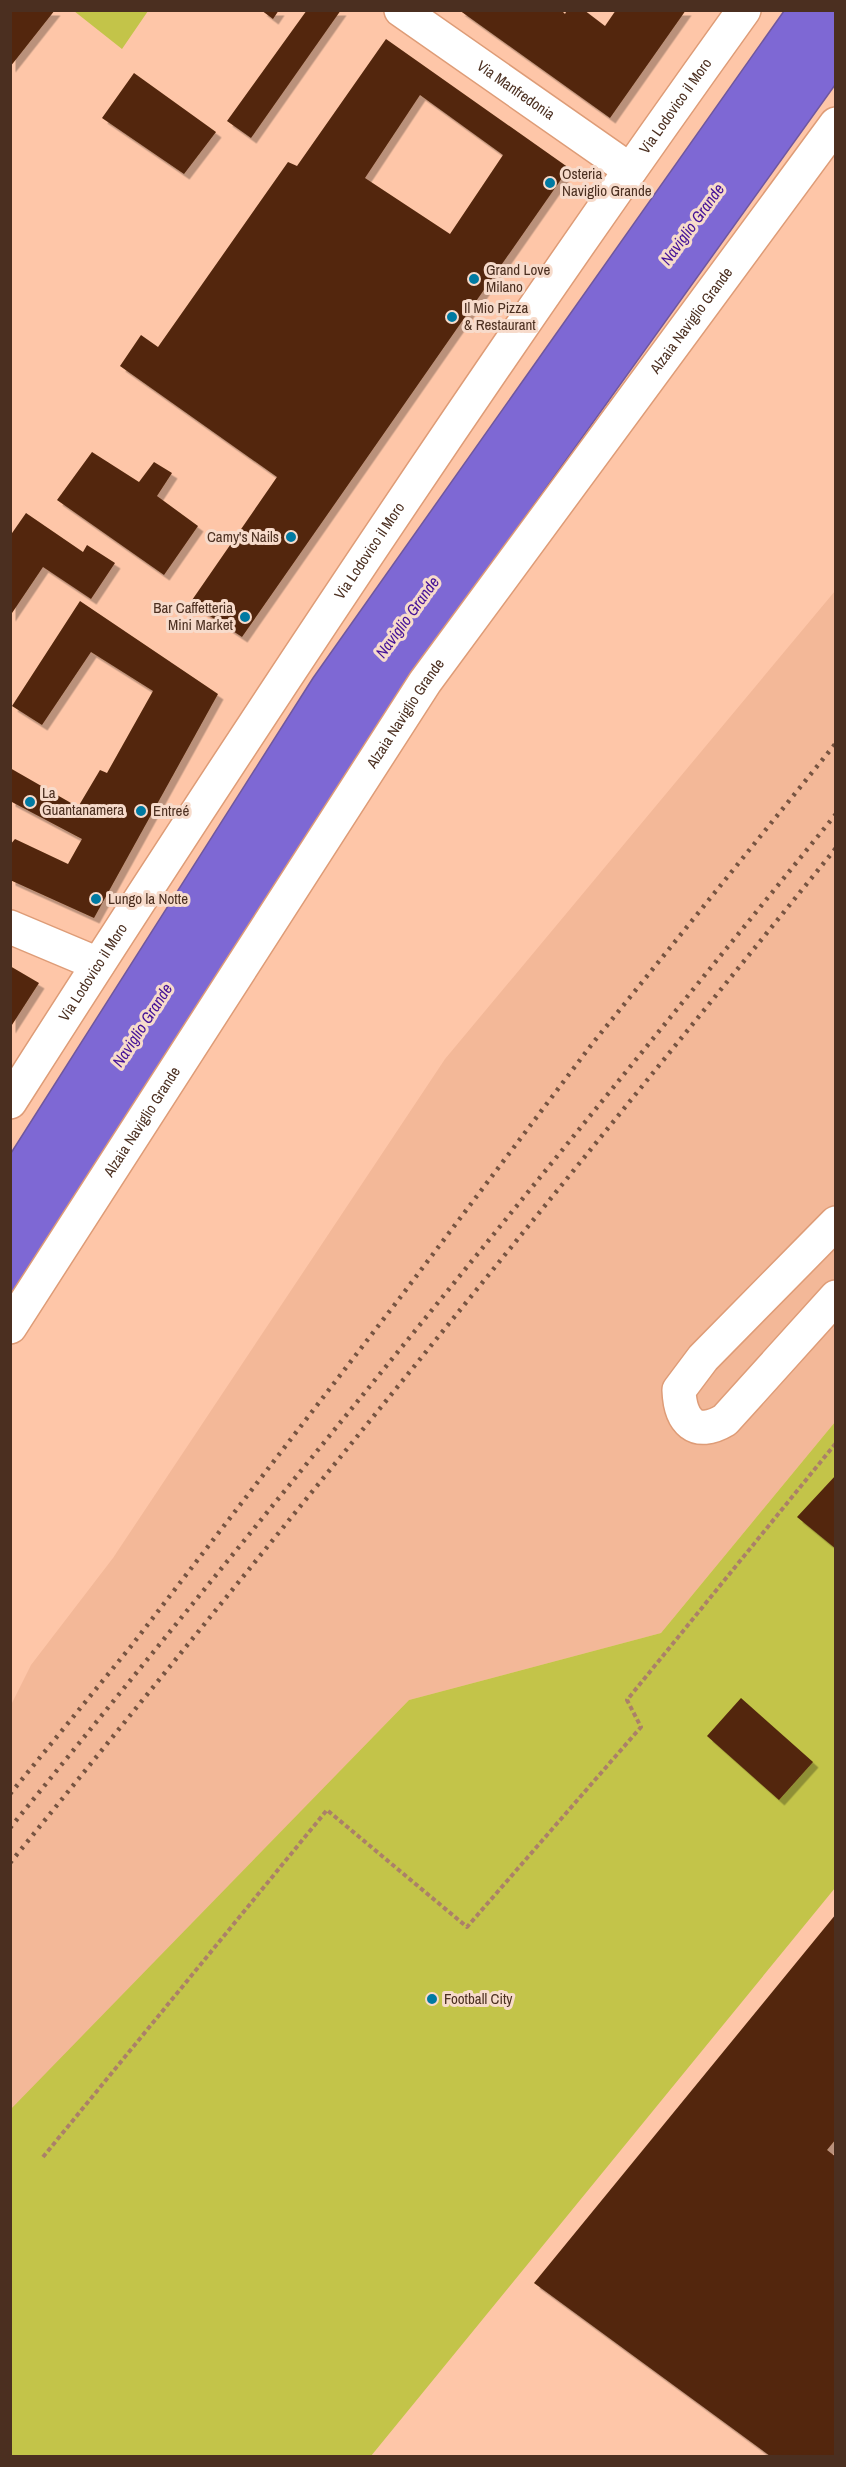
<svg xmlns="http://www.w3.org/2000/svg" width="846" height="2467" viewBox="0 0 846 2467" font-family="'Archivo Narrow',sans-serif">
  <defs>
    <filter id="shadow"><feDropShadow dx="5.5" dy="5.5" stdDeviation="0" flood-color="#0004"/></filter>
  </defs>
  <rect width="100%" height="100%" fill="#fec6a8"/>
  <path fill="#f3b898" d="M835 591V1422L661 1633 409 1700 11 2110 10 1707 31 1665 113 1558 445 1059Z"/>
  <path fill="#c3c449" d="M74 11H148L122 49Z
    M835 1422V1888L371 2456H11L10 2110 409 1700 661 1633Z"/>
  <path fill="#7e68d4" stroke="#6f579e" stroke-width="1.5" d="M784 11H835V85L414 672 11 1300V1153L313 678Z"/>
  <path fill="#52270b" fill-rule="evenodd" filter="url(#shadow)" d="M10 10H55L10 67Z
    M261 10H279L273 19Z
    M307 10H341L251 138 227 121Z
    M459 10H561L565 14 567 10H584L605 26 616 10H686L610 118Z
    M386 39 569 168 242 637 190 603 277 477 120 366 141 335 158 347 288 162 297 166ZM420 95 503 155 450 234 365 178Z
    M134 73 216 132 184 174 102 118Z
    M92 452 139 482 154 462 172 473 157 496 198 526 164 575 57 500Z
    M26 513 83 552 87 545 115 563 91 599 43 567 10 616V536Z
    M80 601 218 694 94 918 10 880V845L15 839 68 864 82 839 10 801V768L78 807 100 770 107 773 153 691 91 652 42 725 12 706Z
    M10 966 39 983 10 1028Z
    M836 1475V1549L797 1517Z
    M741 1698 813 1762 779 1800 707 1736Z
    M836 1914V2139L827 2150 836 2157V2456H770L534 2283Z"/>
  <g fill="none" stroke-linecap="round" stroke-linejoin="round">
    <g stroke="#de9c77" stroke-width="36">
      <g id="minor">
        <path id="s1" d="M401 10 630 170"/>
        <path d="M10 927 98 964"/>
        <path id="s2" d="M10 1102C246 732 488 366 744 10"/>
        <path d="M836 1223 703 1358 679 1390C680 1421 695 1438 725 1420L836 1297"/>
        <path id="s3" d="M10 1327 425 682 836 124"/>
      </g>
    </g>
    <path stroke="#ab8069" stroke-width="4" stroke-dasharray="4.5 3" stroke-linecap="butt" d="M43 2157 327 1810 467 1927 641 1727 627 1700 836 1443"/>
    <use href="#minor" stroke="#fff" stroke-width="33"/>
    <path stroke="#775441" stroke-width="4.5" stroke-dasharray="3 6" stroke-linecap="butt" d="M10 1794 132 1645 399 1299 592 1044 836 743
      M10 1828 836 814
      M10 1863 836 848"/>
  </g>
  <g fill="#007aa2" stroke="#f7dbcb" stroke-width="2">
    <circle cx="550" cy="183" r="6"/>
    <circle cx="474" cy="279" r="6"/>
    <circle cx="452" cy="317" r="6"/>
    <circle cx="291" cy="537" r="6"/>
    <circle cx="245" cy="617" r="6"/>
    <circle cx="30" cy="802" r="6"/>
    <circle cx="141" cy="811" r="6"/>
    <circle cx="96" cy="899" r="6"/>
    <circle cx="432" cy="1999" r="6"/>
  </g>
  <g text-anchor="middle" stroke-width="6" stroke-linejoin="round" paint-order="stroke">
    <g font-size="15" fill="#4b2f20" stroke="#f7dbcb">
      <text dy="5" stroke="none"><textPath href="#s1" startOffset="140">Via Manfredonia</textPath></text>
      <text dy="5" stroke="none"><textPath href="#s2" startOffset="1198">Via Lodovico il Moro</textPath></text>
      <text dy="5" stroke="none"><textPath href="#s3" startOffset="1216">Alzaia Naviglio Grande</textPath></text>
      <text dy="5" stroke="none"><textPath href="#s2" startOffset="658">Via Lodovico il Moro</textPath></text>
      <text dy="5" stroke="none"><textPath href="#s3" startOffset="730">Alzaia Naviglio Grande</textPath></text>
      <text dy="5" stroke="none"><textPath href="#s2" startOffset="154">Via Lodovico il Moro</textPath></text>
      <text dy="5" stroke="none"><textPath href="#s3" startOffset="244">Alzaia Naviglio Grande</textPath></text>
    </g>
    <g font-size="15" fill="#4b2f20" stroke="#f7dbcb" text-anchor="start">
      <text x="562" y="179">Osteria<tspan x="562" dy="17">Naviglio Grande</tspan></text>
      <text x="486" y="275">Grand Love<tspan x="486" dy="17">Milano</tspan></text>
      <text x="464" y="313">Il Mio Pizza<tspan x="464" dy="17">&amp; Restaurant</tspan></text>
      <text x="279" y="542" text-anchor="end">Camy's Nails</text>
      <text x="233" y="613" text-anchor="end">Bar Caffetteria<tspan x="233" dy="17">Mini Market</tspan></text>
      <text x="42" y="798">La<tspan x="42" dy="17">Guantanamera</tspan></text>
      <text x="153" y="816">Entreé</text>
      <text x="108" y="904">Lungo la Notte</text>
      <text x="444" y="2004">Football City</text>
    </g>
    <g font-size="16" font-style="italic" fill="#431097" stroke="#f7dbcb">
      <text transform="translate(692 224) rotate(-54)" y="6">Naviglio Grande</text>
      <text transform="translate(407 617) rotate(-54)" y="6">Naviglio Grande</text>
      <text transform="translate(142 1025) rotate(-57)" y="6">Naviglio Grande</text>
    </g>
  </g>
  <rect width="846" height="2467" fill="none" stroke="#4b2f20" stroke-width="24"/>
</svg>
